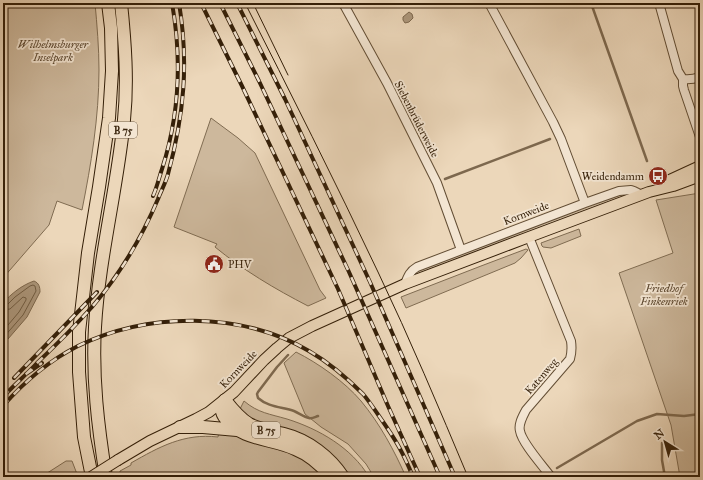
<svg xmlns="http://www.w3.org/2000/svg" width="703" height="480" viewBox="0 0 703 480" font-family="'IM FELL Great Primer',serif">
  <rect width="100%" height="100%" fill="#ecd7ba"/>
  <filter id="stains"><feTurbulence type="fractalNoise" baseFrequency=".005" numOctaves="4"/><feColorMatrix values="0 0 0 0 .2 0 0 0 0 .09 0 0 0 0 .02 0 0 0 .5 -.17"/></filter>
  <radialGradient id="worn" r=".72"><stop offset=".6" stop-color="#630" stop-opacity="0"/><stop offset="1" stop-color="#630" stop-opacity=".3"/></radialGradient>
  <path fill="#cdb89c" stroke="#806c52" d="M3 3H95C97 25 99 48 99 70 99 117 91 165 82 210L57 201 49 225 3 278Z
    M211 118 238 138 255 153 320 290 326 298 308 306C275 289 243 270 215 247L217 244 174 227Z
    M620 193 629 194 412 276 413 272Z
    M700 193V477H680L671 425 619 273 673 253 656 200Z
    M579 229 581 236 551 248 543 247 542 246 541 243Z
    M526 249 528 250 521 258 515 263 406 308 401 297 481 266Z
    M296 352C318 363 345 382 361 401 380 424 394 450 406 477H374L366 464 348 444 321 427 305 414 284 363Z
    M244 401C258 413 270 414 287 419 319 429 352 448 369 477H347L256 422 247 416 240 409Z
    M219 431 282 448 302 456 326 477H117L120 475V471L131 465V463C159 447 184 433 218 437Z
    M66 461H72L77 474 72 477H41Z"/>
  <path fill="#ad987d" stroke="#7d684e" d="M409 12 412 14 413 18 409 22 405 23 403 20V17Z
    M34 281C39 283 40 287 40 292L27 317 8 339 3 343V303C11 294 22 285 34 281Z"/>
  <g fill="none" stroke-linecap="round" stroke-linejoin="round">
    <path stroke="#705c42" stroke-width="1" d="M3 305H7L15 297 30 286 33 285 35 286 36 291 23 315 3 338
      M3 310 10 309 23 297 26 298V300L19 312 3 331"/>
    <path stroke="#7d684e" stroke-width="2.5" d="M591 3 647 161
      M445 179 550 139
      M288 355 277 367 258 392 257 394 258 398C268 407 282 407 294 411 299 413 304 417 309 418 312 419 315 417 318 416
      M662 443V460L665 477
      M557 468 637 421 657 414 684 416 700 414"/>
    <g stroke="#624d34" stroke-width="10">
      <path id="minor" d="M343 3 387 83 437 183 461 250
        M489 3 553 122 561 139 585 203
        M659 3 678 71 683 79V86L684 90 700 137
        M683 79C689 80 694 79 700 77
        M529 237 571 341C572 348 572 352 570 359L526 410C523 416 518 424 520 431 522 443 543 466 551 477
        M405 284C408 276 410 271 417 267L585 203 619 191 631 190 634 191 642 195"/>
    </g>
    <g stroke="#341f08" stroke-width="12">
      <path id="major" d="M661 184 700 166
        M118 460 150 441 196 419 209 412 234 392 264 360 277 348 289 338 312 326 405 284 529 237 649 192 673 186 700 176"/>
    </g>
    <g stroke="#341f08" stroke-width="14">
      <path id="highway" d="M180 427H203L237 430
        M92 477 84 437 79 372V332L88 253 99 187 109 118 112 71 111 28 108 3
        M106 477C98 427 92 377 95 327 99 257 117 190 124 120 128 81 125 42 121 3
        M331 477C321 465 310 455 295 449 272 438 243 441 226 419 220 412 221 407 225 400 232 409 239 418 249 424 260 430 273 431 284 434 308 440 330 457 343 477"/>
    </g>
    <use href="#minor" stroke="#f3e5d2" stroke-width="8"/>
    <use href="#major" stroke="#ecd7ba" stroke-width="10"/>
    <use href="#highway" stroke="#ecd7ba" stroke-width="12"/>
    <path stroke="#341f08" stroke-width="1" d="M245 3C290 92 335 181 378 272 410 339 439 408 468 477
      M253 3 288 75"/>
    <g stroke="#341f08" stroke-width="4">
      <path id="rail" d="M201 3 242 86 338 289 388 406 420 477
        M220 3 259 81 349 272 440 477
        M237 3 285 99 370 282 455 477
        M153 196C157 187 159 178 162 169 179 116 182 59 172 3
        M26 374 42 363
        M14 378 97 292
        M3 397C14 385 26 375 37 363 56 345 75 326 92 307 121 273 141 239 158 199 161 191 166 182 168 174 184 115 189 63 179 3
        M3 406C24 382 50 360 78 346 148 312 241 311 309 351 328 362 348 379 363 394 369 401 374 409 379 416 386 426 393 436 399 447 404 456 409 467 413 477"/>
    </g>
    <use href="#rail" stroke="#f3e5d2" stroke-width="2.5" stroke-dasharray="8" stroke-linecap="butt"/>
    <g stroke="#341f08" stroke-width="12" stroke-linecap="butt">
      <path id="major-bridge" d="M91 477 118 460"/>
    </g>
    <use href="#major-bridge" stroke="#ecd7ba" stroke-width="10"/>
  </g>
  <defs>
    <g id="bus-disc" transform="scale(1)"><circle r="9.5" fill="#8f2418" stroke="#f3e5d2"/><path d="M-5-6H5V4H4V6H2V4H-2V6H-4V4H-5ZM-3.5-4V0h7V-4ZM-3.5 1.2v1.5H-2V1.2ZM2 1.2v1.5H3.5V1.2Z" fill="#fff"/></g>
    <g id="civic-disc" transform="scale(1)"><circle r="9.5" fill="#8f2418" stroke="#f3e5d2"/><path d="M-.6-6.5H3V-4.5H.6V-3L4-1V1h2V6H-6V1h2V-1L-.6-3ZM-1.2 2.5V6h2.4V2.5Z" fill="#fff"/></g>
  </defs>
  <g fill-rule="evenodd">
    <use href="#bus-disc" x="658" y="176"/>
    <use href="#civic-disc" x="214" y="264"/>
  </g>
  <g text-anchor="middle" stroke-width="3.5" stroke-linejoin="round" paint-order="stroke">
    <g fill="#f3e5d2" stroke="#6d5a45" stroke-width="1">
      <rect x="109" y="122" width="28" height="16" rx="3"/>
      <rect x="252" y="422" width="28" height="16" rx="3"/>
    </g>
    <g font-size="10" font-weight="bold" fill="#341f08">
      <text x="123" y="134">B 75</text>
      <text x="266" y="434">B 75</text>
    </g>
    <g font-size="11" font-style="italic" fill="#5a452d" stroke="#f3e5d2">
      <text x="53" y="48">Wilhelmsburger<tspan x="53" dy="13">Inselpark</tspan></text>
      <text x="664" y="292">Friedhof<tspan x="664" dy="13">Finkenriek</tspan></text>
    </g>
    <g font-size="11" fill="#341f08" stroke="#f3e5d2">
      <text transform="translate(417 119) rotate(63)" y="4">Siebenbrüderweide</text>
      <text transform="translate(526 213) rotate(-21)" y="4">Kornweide</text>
      <text transform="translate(238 369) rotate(-46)" y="4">Kornweide</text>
      <text transform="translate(541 376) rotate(-49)" y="4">Katenweg</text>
    </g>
    <g font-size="11" fill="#341f08" stroke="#f3e5d2" text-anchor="end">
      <text x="644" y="180">Weidendamm</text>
      <text x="228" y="268" text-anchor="start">PHV</text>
    </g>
  </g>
  <rect width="703" height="480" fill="none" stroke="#ecd7ba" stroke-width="16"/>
  <rect x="4" y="4" width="695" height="472" fill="none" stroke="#341f08" stroke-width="2"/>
  <rect x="8" y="8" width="687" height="464" fill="none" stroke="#341f08"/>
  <g transform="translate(665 442) rotate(323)" stroke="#f3e5d2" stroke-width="3" paint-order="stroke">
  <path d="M0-3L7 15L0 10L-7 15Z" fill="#341f08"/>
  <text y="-6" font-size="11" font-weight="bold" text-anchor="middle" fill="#341f08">N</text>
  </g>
  <rect width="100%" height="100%" filter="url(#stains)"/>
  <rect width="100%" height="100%" fill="url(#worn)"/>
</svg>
